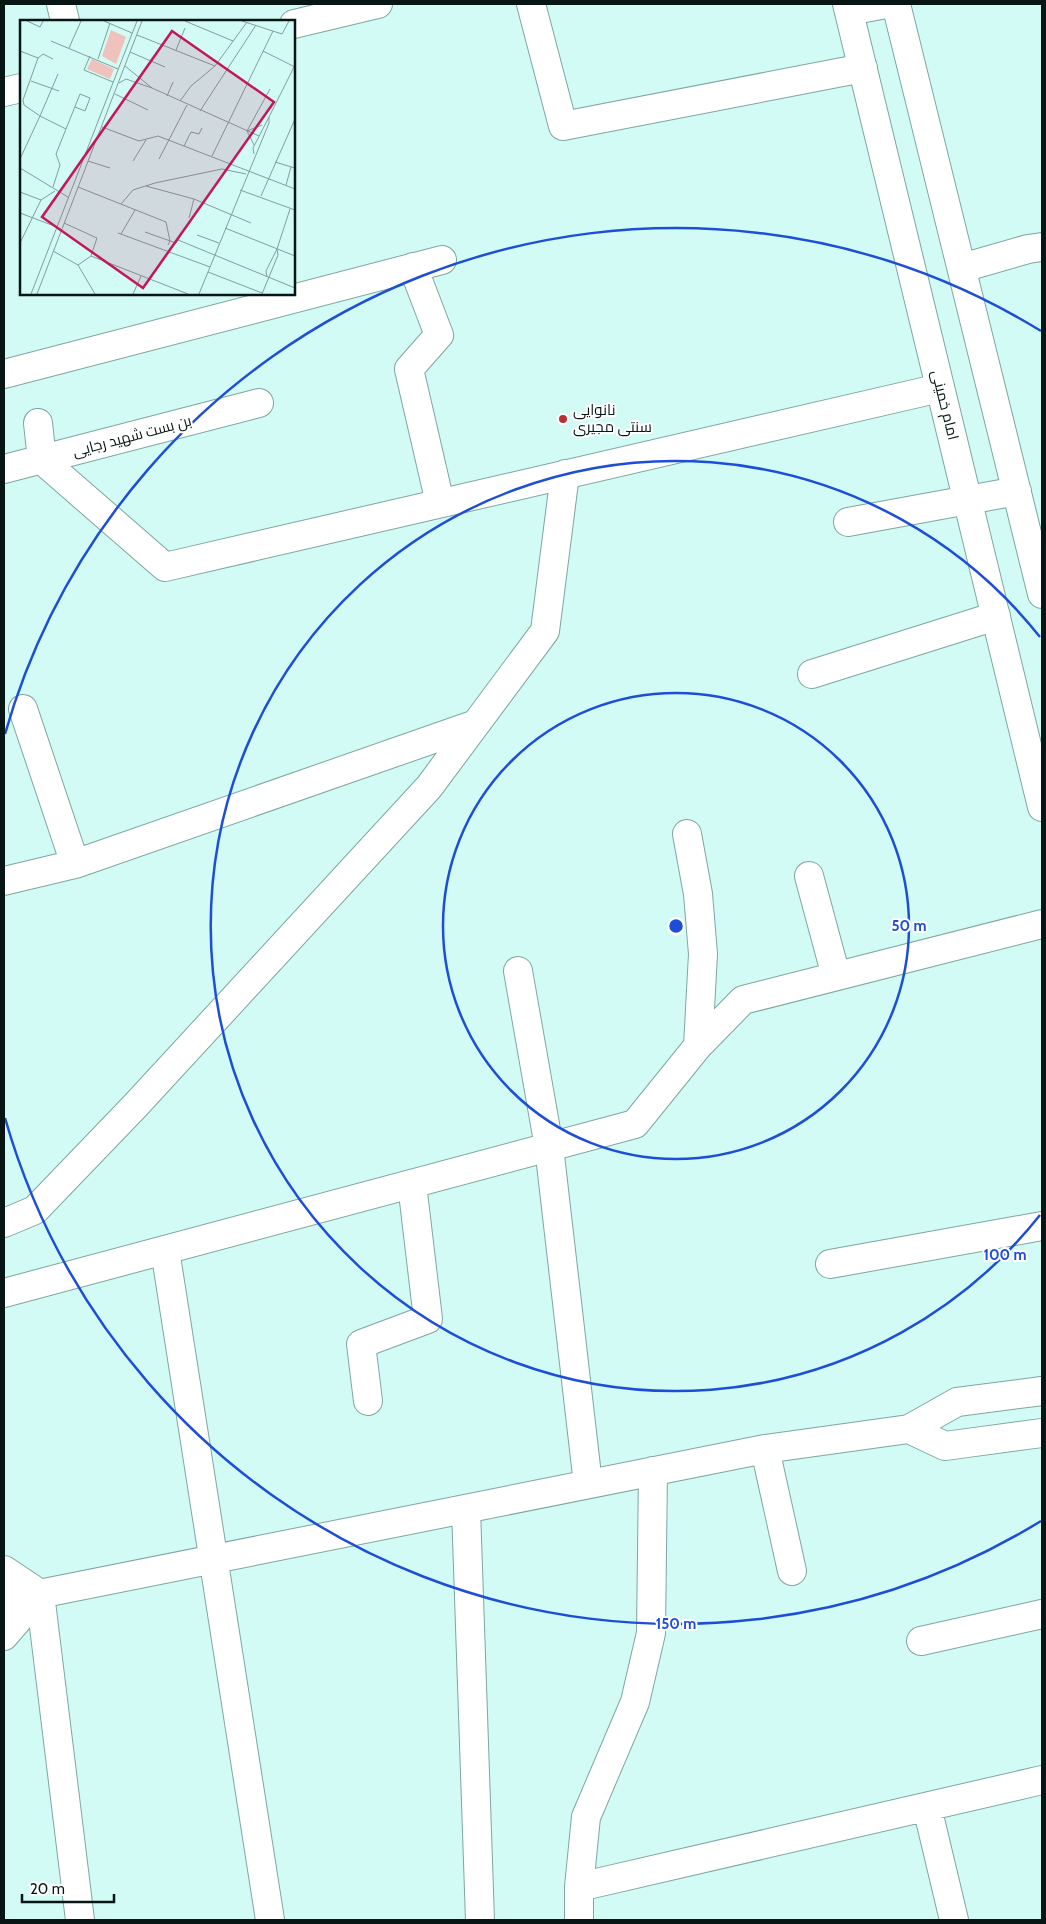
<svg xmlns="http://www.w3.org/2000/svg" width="1046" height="1924" viewBox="0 0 1046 1924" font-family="Cabin,Cairo,sans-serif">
  <rect width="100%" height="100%" fill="#d2fbf5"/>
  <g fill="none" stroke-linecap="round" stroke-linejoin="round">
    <g stroke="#7fa6a0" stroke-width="30">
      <path id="minor" d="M61 4 65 21
        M531 4 563 126 863 68
        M294 24 378 4
        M4 92 21 88
        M413 267 439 335 409 369 440 503
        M962 268 1028 249 1042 247
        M4 374 442 260
        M38 423 42 460 165 567 940 388
        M4 469 259 403
        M848 522 968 500
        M812 674 996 616
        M23 709 75 864
        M687 834 698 894 703 954 698 1046
        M809 876 836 976
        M4 881 75 864 476 724
        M518 971 549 1147 588 1484
        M4 1223 35 1210 135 1106 429 787 545 631 565 474
        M165 1250 270 1920
        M830 1264 1042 1226
        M4 1293 635 1124 698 1046 743 1000 1042 924
        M1042 1391 957 1402 909 1429 945 1446 1042 1433
        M368 1401 361 1344 428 1319 412 1184
        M765 1449 792 1571
        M466 1509 480 1920
        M4 1570 40 1594 4 1636
        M40 1594 80 1920
        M4 1601 765 1449 909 1429
        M921 1641 1042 1614
        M927 1807 954 1920
        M579 1887 1042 1780
        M579 1920V1887L586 1817 635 1702 651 1633 653 1471"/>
    </g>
    <g stroke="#7fa6a0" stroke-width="30">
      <path id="major" d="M847 4 1042 807
        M896 4 1042 594
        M849 11 886 4
        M968 500 1017 491"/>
    </g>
    <use href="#minor" stroke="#fff" stroke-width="28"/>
    <use href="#major" stroke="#fff" stroke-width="28"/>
  </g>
  <g fill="none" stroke="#1d4ed8" stroke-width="2.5">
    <circle cx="676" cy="926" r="233"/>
    <path d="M1040 1215A465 465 0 1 1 1040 637"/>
    <path d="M1041 1521A698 698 0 0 1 5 1118M5 734A698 698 0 0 1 1041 331"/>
  </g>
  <circle fill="#bd2e32" stroke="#fff" stroke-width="2" cx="563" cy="419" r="5"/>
  <g text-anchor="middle" stroke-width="4" stroke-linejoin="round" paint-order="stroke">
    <g font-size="15" fill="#071614" stroke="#fff">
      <text transform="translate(945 405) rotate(76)" y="5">امام خمینی</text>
      <text transform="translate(132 436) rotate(-15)" y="5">بن بست شهید رجایی</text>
    </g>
    <g font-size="15" fill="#071614" stroke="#fff" text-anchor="start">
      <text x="573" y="415">نانوایی<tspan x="573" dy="17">سنتی مجیری</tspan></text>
    </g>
  </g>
  <g transform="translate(20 20)">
    <rect width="275" height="275" fill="#d2fbf5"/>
    <path d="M91 10 106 17 96 44 82 36ZM72 39 94 49 90 59 67 49Z" fill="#efc2be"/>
    <path fill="none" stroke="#819f9b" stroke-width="1" d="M7 1 20 7 23 1M84 1 112 13M165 1 213 21M222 1 262 14 269 1M117 15 195 46M31 21 98 49M49 28 61 1M156 30 165 8M0 31 18 38 3 80 4 85 20 96 0 139M243 31 275 47M110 32 145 47M70 36 64 50 93 62M18 38 23 34 33 39M78 39 90 3M38 54 20 96 46 109M11 61 39 71M99 63 106 59 132 68 105 46M132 68 239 116M95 74 128 90M147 76 153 62M160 81 171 66 195 46 227 2M180 91 236 5M249 97 275 45M82 107 119 121 138 116 275 169M227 111 250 69M234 125 227 111 242 105M164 126 171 112 179 114 182 108M192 136 253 11M139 139 167 85M68 141 90 148M113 141 126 120M255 142 275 148M0 148 48 177M266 165 271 147M126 166 174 179 231 203M33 167 40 145 36 134 60 74 70 78 65 91 55 87M58 167 146 202 150 221 148 225M220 170 275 190M0 172 21 180M241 176 275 99M101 184 113 170 135 163 202 149 226 154M0 193 37 207M169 198 174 179M44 203 77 218 71 236 58 245M205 208 275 236M125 212 156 223 158 220 275 268M98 213 190 247M101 214 115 190M177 215 199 223M0 223 21 180 35 171M257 229 270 189M33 231 58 245 75 274M71 236 168 274M188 252 242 273M11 274 117 1M17 274 122 1M113 274 121 256M179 274 249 103V97L233 128 234 134M242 274 258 235 257 229 246 251 247 257"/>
    <path fill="#c2185b" fill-opacity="0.15" stroke="#c2185b" stroke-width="2.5" d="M152 11 254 82 123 268 22 197Z"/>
    <rect width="275" height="275" fill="none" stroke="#071614" stroke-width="2.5"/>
  </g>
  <circle cx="676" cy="926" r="8" fill="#1d4ed8" stroke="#fff" stroke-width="2.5"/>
  <g font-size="15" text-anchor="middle" font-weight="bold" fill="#1d4ed8" stroke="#fff" stroke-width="4" stroke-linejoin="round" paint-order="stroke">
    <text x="909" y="931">50 m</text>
    <text x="1005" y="1260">100 m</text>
    <text x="676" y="1629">150 m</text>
  </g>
  <rect width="1046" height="1924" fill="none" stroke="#071614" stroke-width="10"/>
  <path d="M22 1894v8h92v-8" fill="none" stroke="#071614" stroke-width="2.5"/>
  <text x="30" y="1894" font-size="15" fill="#071614" stroke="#ffffff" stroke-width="4" paint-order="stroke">20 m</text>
</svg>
